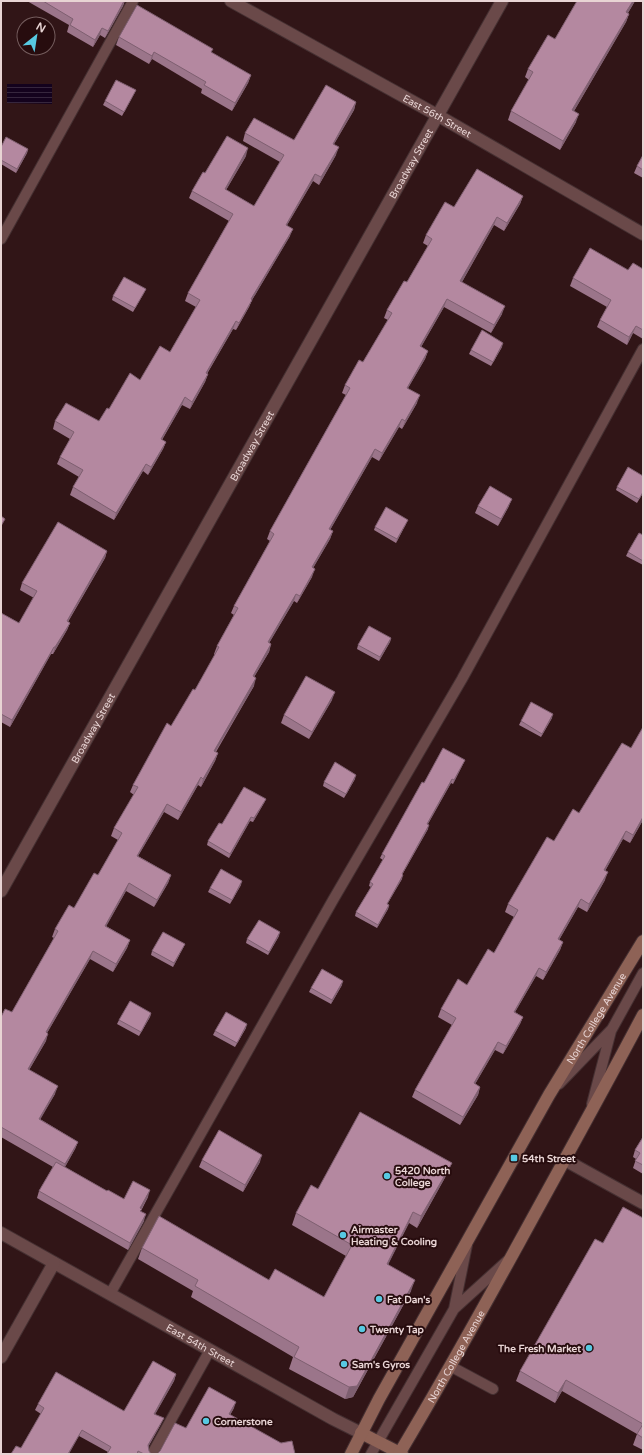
<svg xmlns="http://www.w3.org/2000/svg" width="644" height="1455" viewBox="0 0 644 1455" font-family="'Varela Round',sans-serif">
  <defs>
    <pattern id="water-rules" width="6" height="5" patternUnits="userSpaceOnUse"><rect width="6" height="5" fill="#14021d"/><path d="M0 2.5h6" fill="none" stroke="#36263d"/></pattern>
  </defs>
  <rect width="100%" height="100%" fill="#311517"/>
  <path fill="url(#water-rules)" d="M7 84H52V104L7 103Z"/>
  <g fill="none" stroke-linecap="round" stroke-linejoin="round">
    <g stroke="#453032" stroke-width="12">
      <path id="lane" d="M1 239 133 1
        M559 1084 612 1029 643 973
        M592 1104 611 1031
        M110 1294 333 900 462 679 643 349
        M454 1309 507 1261
        M450 1366 493 1389
        M152 1454 210 1350
        M371 1454 454 1309 467 1245"/>
    </g>
    <g stroke="#453032" stroke-width="14">
      <g id="street">
        <path id="s1" d="M231 1 437 115 643 234"/>
        <path id="s2" d="M1 891 502 1"/>
        <path d="M565 1160 643 1203"/>
        <path id="s3" d="M1 1233 333 1419 361 1433"/>
        <path d="M1 1357 54 1263"/>
      </g>
    </g>
    <g stroke="#453032" stroke-width="14">
      <g id="secondary">
        <path d="M361 1433 402 1454"/>
        <path id="s4" d="M351 1454 379 1399 549 1095 643 941"/>
        <path id="s5" d="M399 1454C441 1384 481 1312 520 1241 561 1166 603 1091 643 1015"/>
      </g>
    </g>
    <use href="#lane" stroke="#6a4949" stroke-width="10"/>
    <use href="#street" stroke="#6a4949" stroke-width="12"/>
    <use href="#secondary" stroke="#8e6256" stroke-width="12"/>
  </g>
  <path fill="#9b758a" d="M27 1H125L123 6 105 38 100 35 93 47 67 32 69 25Z
    M577 1H635L628 13 629 14 626 22 574 111 576 122 560 150 508 120 511 111 529 80 525 77 528 69 555 39Z
    M119 37 211 53 251 75 248 83 232 111 201 93 202 89 152 59 149 64 116 45Z
    M136 90 134 94 122 116 103 105 105 101Z
    M356 102 354 110 334 144 336 155 319 185 313 181 287 225 290 236 252 300 249 307 236 330 233 329 207 374H208L205 382 190 409 182 405 162 440 166 442 163 449 148 475 143 471 114 520 70 495 73 487 79 477 57 464 60 457 70 439 53 429 55 421H99L109 409 170 352 196 307 185 301 188 293 229 221 189 198 192 191 205 173 246 156 226 190 254 206 280 162 243 141 245 133 294 140Z
    M1 147 28 149 27 153 16 173 1 164Z
    M643 155V178L634 173 637 166Z
    M523 196 520 204 504 231 494 225 462 282 502 314 491 333 444 307 421 347 428 351 425 359 408 388 417 403 402 429 399 427 379 461 372 457 330 530 333 531 330 539 313 568 312 577 297 603 294 601 269 643 271 644 269 652 254 677V686L216 752 218 753 215 761 201 787 198 785 178 820 164 812 138 856 171 875 168 883 154 907 126 891 106 926 130 940 127 948 113 972 90 959 47 1033 46 1041 29 1070 55 1094 40 1119 78 1142 75 1149 65 1167 107 1191 124 1199 148 1197 141 1211 144 1221 128 1250 37 1198 39 1191 53 1167 1 1137V1017L12 1012 54 938 52 937 55 929 74 908 98 875 118 840 111 836 114 828 134 795 130 792 133 785 195 690 215 655 214 654 217 646 234 615 231 613 234 606 270 541 267 539 270 531 346 395 342 393 345 385 363 362 388 320 384 318 387 310 407 282 428 246 423 243 426 235 454 207Z
    M643 269V339L633 333 627 345 597 327 600 320 607 307 570 286 573 278Z
    M146 289 144 293 133 312 112 300 113 296Z
    M502 347 491 366 469 354 471 350Z
    M617 487 643 493 637 503 616 490Z
    M478 506H509L498 526 475 513Z
    M406 524 396 543 374 530 375 527Z
    M643 535V565L626 556 628 552Z
    M107 551 105 558 68 622 70 623 67 630 53 654H51L10 727 1 722V613L19 623 34 598 20 590 22 583Z
    M391 638 390 642 379 661 357 649 358 645Z
    M332 700 309 739 281 723 284 715Z
    M552 718 541 737 519 725 521 721Z
    M465 760 453 784 451 783 428 824V829L402 875V879L387 904 389 905 388 909 377 928 355 916 356 912 371 887 369 886 370 882 383 860 380 858 382 854 424 783Z
    M355 779 344 798 323 786 324 782Z
    M266 799 264 803 253 822 250 821 229 858 207 845 208 841 222 824Z
    M579 813 643 820 630 843 623 839 605 871V880L587 912 578 907 559 940 563 942 560 950 543 980 536 976 515 1012 523 1017 520 1024 503 1054 495 1050 475 1084 480 1087 478 1095 460 1125 412 1097 415 1090 452 1025 438 1017 441 1009 467 985 494 953 514 917 505 912 508 904 554 841Z
    M241 885 230 904 208 892 210 888Z
    M279 936 268 955 246 943 247 939Z
    M185 944 183 948 173 967 151 955 152 951Z
    M342 985 331 1004 309 992 311 988Z
    M151 1013 150 1017 139 1036 117 1024 119 1020Z
    M246 1028 235 1047 213 1035 215 1031Z
    M643 1137V1174L633 1168 636 1159 633 1157 635 1150Z
    M202 1160 260 1162 243 1192 199 1167Z
    M447 1174 417 1228 409 1223 388 1264 411 1291 353 1397 345 1399 289 1369 293 1357 191 1297 193 1291 138 1259 142 1248 269 1280 324 1297 346 1256 292 1225 296 1213 318 1189Z
    M643 1218V1450L633 1445 637 1434 562 1391 555 1403 516 1381 520 1371 603 1243Z
    M176 1374 174 1381 155 1414 161 1424 148 1447 149 1451 151 1454H157L186 1428 234 1408 230 1415 295 1454H107L108 1452 79 1436 21 1448 41 1414 35 1410 38 1404 124 1411Z"/>
  <path fill="#7e5f70" d="M124 1 123 6 105 38 108 31Z
    M633 1H635L623 21 626 12Z
    M629 14 626 22 570 118 572 110Z
    M102 28 100 35 93 47 95 40Z
    M154 52 152 59 149 64 152 56Z
    M251 75 248 83 232 111 235 103Z
    M356 102 354 110 330 151 333 144Z
    M579 114 576 122 560 150 563 141Z
    M339 147 336 155 319 185 321 177Z
    M248 148 246 156 222 197 225 189Z
    M28 149 27 153 16 173 17 169Z
    M315 174 313 181 283 232 286 225Z
    M523 196 520 204 504 231 507 223Z
    M497 217 494 225 458 289 460 281Z
    M293 229 290 236 252 300 249 307 236 330 239 323 251 299Z
    M447 299 444 307 417 354 420 346Z
    M505 306 502 314 491 333 494 325Z
    M236 321 233 329 203 380 206 373Z
    M636 326 633 333 627 345 629 337Z
    M503 343 502 347 491 366 493 362Z
    M428 351 425 359 404 395 407 388Z
    M208 374 205 382 190 409 192 402Z
    M420 395 417 403 402 429 405 421Z
    M185 397 182 405 158 446 161 439Z
    M402 419 399 427 379 461 382 453Z
    M166 442 163 449 148 475 151 467Z
    M375 449 372 457 326 537 329 529Z
    M146 464 143 471 114 520 116 513Z
    M512 499 509 506 498 526 501 519Z
    M408 520 406 524 396 543 397 539Z
    M333 531 330 539 309 575 312 567Z
    M107 551 105 558 64 628 67 621Z
    M315 569 312 577 297 603 300 596Z
    M296 594 294 601 265 650 268 642Z
    M70 623 67 630 53 654 55 647Z
    M391 638 390 642 379 661 380 657Z
    M271 644 269 652 250 684 253 676Z
    M54 647 51 654 10 727 12 720Z
    M256 678 254 686 211 759 214 751Z
    M335 692 332 700 309 739 312 732Z
    M553 714 552 718 541 737 542 734Z
    M218 753 215 761 201 787 203 779Z
    M465 760 453 784 454 780Z
    M356 775 355 779 344 798 346 794Z
    M201 777 198 785 178 820 181 812Z
    M452 779 451 783 426 827 427 824Z
    M266 799 264 803 253 822 254 818Z
    M167 804 164 812 134 863 137 856Z
    M251 817 250 821 229 858 230 854Z
    M643 817V820L630 843 633 835Z
    M429 825 428 829 400 878 402 874Z
    M626 831 623 839 601 878 604 870Z
    M608 872 605 880 587 912 589 904Z
    M171 875 168 883 154 907 157 900Z
    M403 875 402 879 385 908 387 904Z
    M242 881 241 885 230 904 232 900Z
    M129 883 126 891 102 934 105 926Z
    M581 899 578 907 555 947 558 939Z
    M389 905 388 909 377 928 378 925Z
    M280 932 279 936 268 955 269 952Z
    M130 940 127 948 113 972 116 964Z
    M563 942 560 950 543 980 546 972Z
    M185 944 183 948 173 967 174 963Z
    M93 951 90 959 43 1040 46 1032Z
    M539 968 536 976 511 1019 514 1012Z
    M343 981 342 985 331 1004 332 1000Z
    M151 1013 150 1017 139 1036 141 1032Z
    M523 1017 520 1024 503 1054 506 1046Z
    M247 1024 246 1028 235 1047 237 1043Z
    M48 1034 46 1041 25 1077 28 1069Z
    M498 1042 495 1050 471 1091 474 1083Z
    M58 1086 55 1094 36 1127 39 1119Z
    M480 1087 478 1095 460 1125 463 1117Z
    M78 1142 75 1149 62 1172 65 1164Z
    M262 1155 260 1162 243 1192 245 1185Z
    M452 1163 447 1174 417 1228 421 1216Z
    M150 1190 148 1197 138 1215 140 1208Z
    M413 1212 409 1223 383 1275 387 1264Z
    M146 1214 144 1221 128 1250 130 1243Z
    M415 1280 411 1291 353 1397 345 1399 349 1387Z
    M176 1374 174 1381 152 1420 154 1414Z
    M566 1380 562 1391 555 1403 558 1393Z
    M236 1402 234 1408 227 1420 229 1414Z
    M164 1418 161 1424 146 1451 148 1445Z
    M82 1430 79 1436 69 1454H68Z"/>
  <path fill="#b488a0" stroke="#7e5f70" d="M43 1H124L108 31 102 28 95 40 70 25 73 19Z
    M577 1H633L626 12 629 14 572 110 579 114 563 141 511 111 533 72 528 69 548 35 555 39Z
    M137 5 213 49 211 52 251 75 235 103 204 85 206 82 154 52 152 56 119 37Z
    M116 80 136 90 124 112 105 101Z
    M326 85 356 102 333 144 339 147 321 177 315 174 286 225 293 229 251 299 252 300 239 323 236 321 206 373 208 374 192 402 185 397 161 439 166 442 151 467 146 464 116 513 73 487 83 470 60 457 74 432 55 421 66 403 99 421 107 408 109 409 130 373 140 380 160 346 170 352 200 300 188 293 233 214 192 191 203 172 205 173 227 136 248 148 225 189 254 206 284 155 245 133 254 118 294 140Z
    M6 137 28 149 17 169 1 160V147Z
    M643 155V170L637 166Z
    M477 169 523 196 507 223 497 217 460 281 505 306 494 325 447 299 420 346 428 351 407 388 420 395 405 421 402 419 382 453 375 449 329 529 333 531 312 567 315 569 300 596 296 594 268 642 271 644 253 676 256 678 214 751 218 753 203 779 201 777 181 812 167 804 137 856 171 875 157 900 129 883 105 926 130 940 116 964 93 951 46 1032 48 1034 28 1069 58 1086 39 1119 78 1142 65 1164 1 1127V1017L5 1009 12 1012 58 931 55 929 69 905 74 908 94 873 98 875 122 833 114 828 138 787 133 785 167 723 171 726 193 689 195 690 219 647 217 646 238 608 234 606 274 534 270 531 350 388 345 385 359 360 363 362 392 313 387 310 404 281 407 282 432 239 426 235 445 202 454 207Z
    M590 248 628 270 633 263 643 269V330L636 326 629 337 600 320 611 300 573 278Z
    M124 277 146 289 135 308 113 296Z
    M482 330 503 343 493 362 471 350Z
    M628 467 643 476V492L639 499 617 487Z
    M490 486 512 499 501 519 478 506Z
    M386 507 408 520 397 539 375 527Z
    M1 516 5 519 1 526Z
    M58 522 107 551 67 621 70 623 55 647H54L12 720 1 714V613L19 623 37 591 22 583Z
    M639 533 643 535V561L628 552Z
    M369 626 391 638 380 657 358 645Z
    M306 676 335 692 312 732 284 715Z
    M531 702 553 714 542 734 521 721Z
    M643 727V817L633 835 626 831 604 870 608 872 589 904 581 899 558 939 563 942 546 972 539 968 514 1012 523 1017 506 1046 498 1042 474 1083 480 1087 463 1117 415 1090 456 1018 441 1009 458 979 467 985 488 949 494 953 518 910 508 904 547 837 554 841 573 809 579 813 622 743 631 748Z
    M443 748 465 760 454 780 452 779 427 824 429 825 402 874 403 875 387 904 389 905 378 925 356 912 373 884 370 882 385 856 382 854 422 782 424 783Z
    M335 762 356 775 346 794 324 782Z
    M244 787 266 799 254 818 251 817 230 854 208 841 219 823 222 824Z
    M221 869 242 881 232 900 210 888Z
    M259 920 280 932 269 952 247 939Z
    M163 932 185 944 174 963 152 951Z
    M322 969 343 981 332 1000 311 988Z
    M130 1001 151 1013 141 1032 119 1020Z
    M226 1012 247 1024 237 1043 215 1031Z
    M360 1112 452 1163 421 1216 413 1212 387 1264 415 1280 357 1386 349 1387 294 1357 299 1347 195 1286 198 1280 142 1248 159 1216 269 1280 275 1269 324 1297 352 1245 296 1213 311 1185 318 1189Z
    M219 1130 262 1155 245 1185 202 1160Z
    M643 1137V1165L635 1161 640 1153 635 1150Z
    M56 1162 107 1191 108 1190 124 1199 133 1181 150 1190 140 1208 142 1209 140 1211 146 1214 130 1243 39 1191Z
    M623 1207 643 1218V1438L637 1434 643 1424 566 1380 558 1393 520 1371 595 1239 603 1243Z
    M153 1361 176 1374 154 1414 164 1418 148 1445 149 1451 151 1454H157L160 1451 175 1423 186 1428 209 1387 236 1402 229 1414 281 1443 292 1441 295 1454H144L138 1451 137 1454H107L111 1447 82 1430 68 1454H11L16 1446 21 1448 44 1408 38 1404 56 1372 124 1411Z"/>
  <g fill="#57c9e2" stroke="#270c0e" stroke-width="1.5">
    <rect x="510" y="1154" width="8" height="8" rx="2"/>
    <circle cx="387" cy="1176" r="4"/>
    <circle cx="343" cy="1235" r="4"/>
    <circle cx="379" cy="1299" r="4"/>
    <circle cx="362" cy="1329" r="4"/>
    <circle cx="589" cy="1348" r="4"/>
    <circle cx="344" cy="1364" r="4"/>
    <circle cx="206" cy="1421" r="4"/>
  </g>
  <g text-anchor="middle" stroke-width="4" stroke-linejoin="round" paint-order="stroke">
    <g font-size="10" fill="#e8d4d4" stroke="#270c0e">
      <text dy="4" stroke="none"><textPath href="#s1" startOffset="236">East 56th Street</textPath></text>
      <text dy="4" stroke="none"><textPath href="#s2" startOffset="835">Broadway Street</textPath></text>
      <text dy="4" stroke="none"><textPath href="#s2" startOffset="511">Broadway Street</textPath></text>
      <text dy="4" stroke="none"><textPath href="#s2" startOffset="187">Broadway Street</textPath></text>
      <text dy="4" stroke="none"><textPath href="#s4" startOffset="500">North College Avenue</textPath></text>
      <text dy="4" stroke="none"><textPath href="#s3" startOffset="229">East 54th Street</textPath></text>
      <text dy="4" stroke="none"><textPath href="#s5" startOffset="113">North College Avenue</textPath></text>
    </g>
    <g font-size="10" font-weight="bold" fill="#e8d4d4" stroke="#270c0e" text-anchor="start">
      <text x="522" y="1162">54th Street</text>
      <text x="395" y="1174">5420 North<tspan x="395" dy="12">College</tspan></text>
      <text x="351" y="1233">Airmaster<tspan x="351" dy="12">Heating &amp; Cooling</tspan></text>
      <text x="387" y="1303">Fat Dan's</text>
      <text x="370" y="1333">Twenty Tap</text>
      <text x="581" y="1352" text-anchor="end">The Fresh Market</text>
      <text x="352" y="1368">Sam's Gyros</text>
      <text x="214" y="1425">Cornerstone</text>
    </g>
  </g>
  <rect width="644" height="1455" fill="none" stroke="#e8d4d4" stroke-width="4"/>
  <g transform="translate(36 36) rotate(30)"><circle r="19" fill="#270c0e" stroke="#745c5d"/>
  <path d="M0-3L7 15L0 10L-7 15Z" fill="#57c9e2"/>
  <text y="-6" font-size="11" font-weight="bold" text-anchor="middle" fill="#e8d4d4">N</text>
  </g>
</svg>
